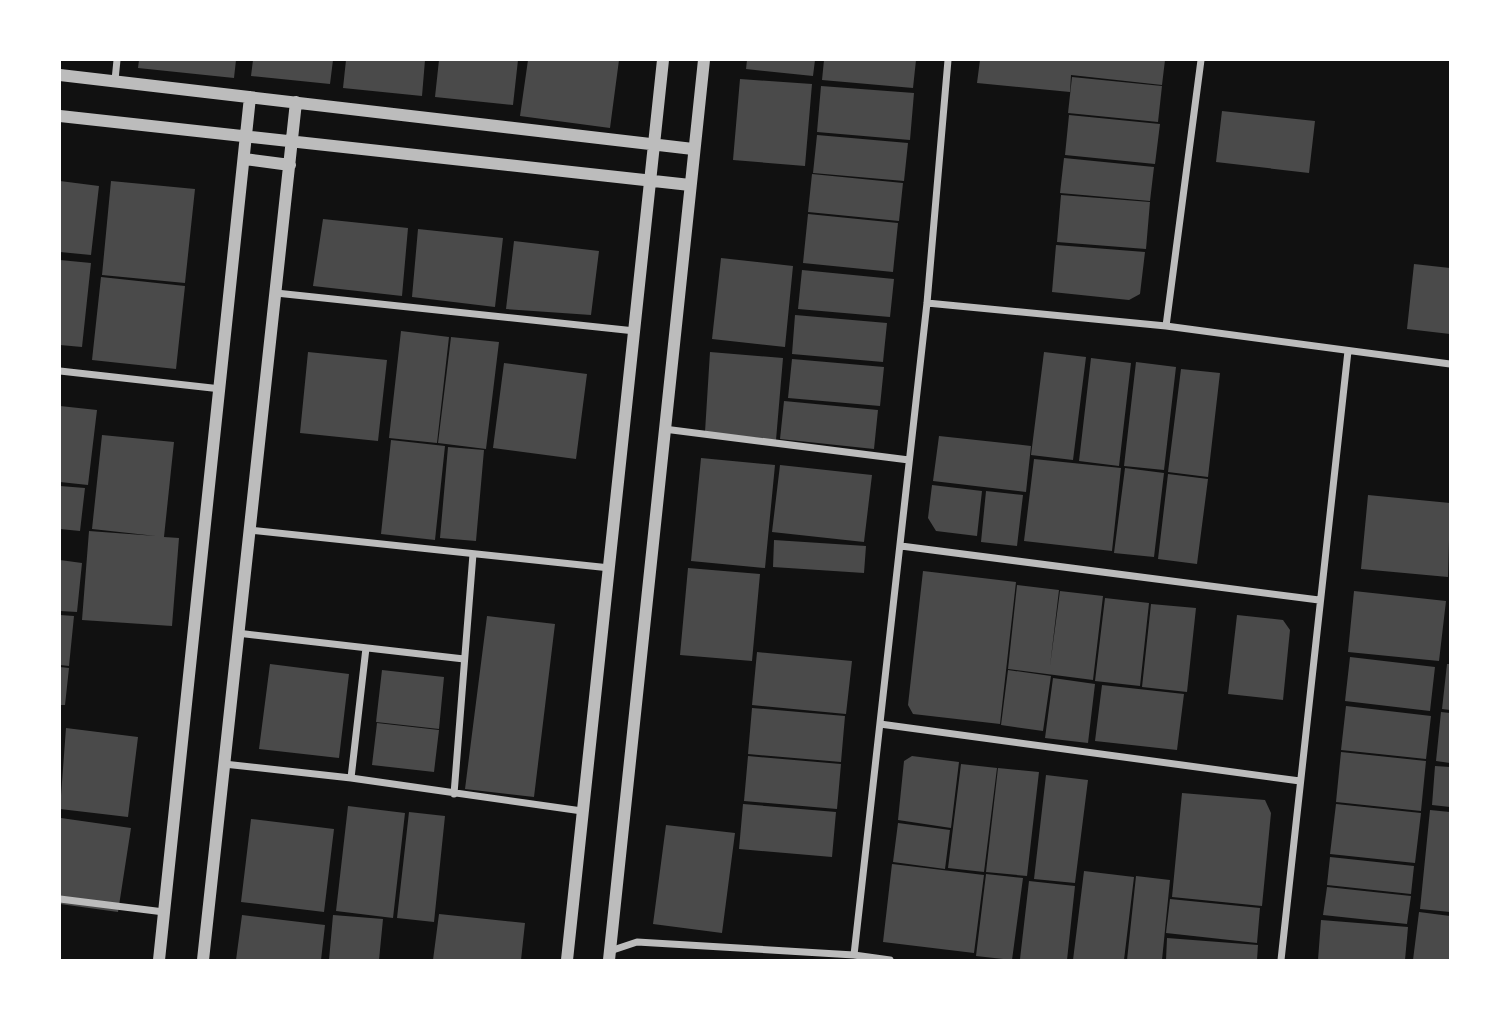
<svg xmlns="http://www.w3.org/2000/svg" width="1510" height="1020" viewBox="0 0 1510 1020" font-family="'DM Sans',sans-serif">
  <rect width="100%" height="100%" fill="#111"/>
  <path fill="#4a4a4a" d="M139 60H236L234 78 138 68Z
    M253 60H333L330 84 251 76Z
    M346 60H425L422 96 343 88Z
    M439 60H518L513 105 435 97Z
    M528 60H619L610 128 520 116Z
    M747 60H815L813 76 746 69Z
    M824 60H916L913 88 822 80Z
    M980 60H1165L1162 85 1071 75 1070 92 977 83Z
    M1072 77 1162 86 1158 122 1068 113Z
    M740 79 812 84 805 166 733 160Z
    M821 86 914 93 910 140 817 132Z
    M1222 111 1315 121 1309 173 1216 162Z
    M1069 115 1160 124 1155 164 1065 155Z
    M817 135 908 143 904 181 813 173Z
    M1064 158 1154 167 1150 201 1060 193Z
    M812 174 903 183 899 221 808 212Z
    M60 181 99 186 91 255 60 252Z
    M111 181 195 189 185 283 102 275Z
    M1061 195 1150 202 1146 249 1057 242Z
    M808 214 898 223 893 272 803 263Z
    M323 219 408 228 402 296 313 286Z
    M418 229 503 238 495 307 412 297Z
    M514 241 599 251 591 315 506 309Z
    M1056 245 1145 252 1140 294 1129 300 1052 292Z
    M721 258 793 266 785 347 712 339Z
    M60 260 91 263 82 347 60 345Z
    M1414 264 1450 268V334L1407 329Z
    M802 270 894 279 890 317 798 309Z
    M101 277 185 286 176 369 92 360Z
    M795 315 887 323 883 362 792 354Z
    M401 331 449 337 437 443 389 438Z
    M451 337 499 342 486 449 438 443Z
    M308 352 387 360 378 441 300 433Z
    M710 352 783 358 776 440 705 432Z
    M1044 352 1086 357 1073 460 1031 455Z
    M1091 358 1131 363 1119 466 1079 461Z
    M792 359 884 367 880 406 788 398Z
    M1136 362 1176 367 1164 470 1124 466Z
    M504 363 587 374 576 459 493 448Z
    M1181 369 1220 373 1208 477 1168 472Z
    M784 401 878 410 874 449 780 439Z
    M60 406 97 410 88 485 60 482Z
    M102 435 174 442 164 537 179 538 172 626 82 620 89 531 156 536 92 529Z
    M939 436 1031 446 1026 492 933 481Z
    M391 440 445 446 435 540 381 534Z
    M448 447 484 450 476 541 440 538Z
    M701 458 775 465 765 568 691 561Z
    M1034 459 1121 468 1112 551 1024 541Z
    M780 465 872 475 864 542 772 532Z
    M1125 468 1164 473 1154 557 1114 553Z
    M1168 474 1208 479 1197 564 1158 559Z
    M932 485 982 491 977 536 936 531 928 518Z
    M60 486 85 488 80 531 60 529Z
    M986 491 1023 495 1017 546 981 542Z
    M1368 495 1450 503 1448 577 1361 569Z
    M774 540 866 546 864 573 773 567Z
    M60 560 82 563 77 612 60 611Z
    M688 568 760 574 752 661 680 655Z
    M923 571 1016 582 1000 724 913 714 908 705Z
    M1017 585 1059 590 1050 666 1060 591 1103 596 1093 680 1008 669Z
    M1354 591 1446 601 1439 661 1348 652Z
    M1105 598 1149 603 1140 686 1095 681Z
    M1151 604 1196 608 1187 692 1142 687Z
    M60 615 74 616 69 666 60 665Z
    M1237 615 1283 620 1290 630 1283 700 1228 694Z
    M487 616 555 624 534 797 465 789Z
    M757 652 852 661 846 714 752 705Z
    M1350 657 1435 667 1430 711 1345 701Z
    M270 664 349 674 339 758 259 749Z
    M1447 664H1450V710L1442 709Z
    M60 667 69 668 65 705H60Z
    M382 670 444 677 439 729 376 722Z
    M1008 670 1051 676 1043 731 1001 725Z
    M1053 678 1095 684 1088 743 1045 738Z
    M1102 685 1184 694 1177 750 1095 741Z
    M1346 706 1431 716 1426 759 1341 750Z
    M752 708 845 716 841 762 748 754Z
    M1441 712 1450 713V763L1436 761Z
    M377 723 439 730 434 772 372 765Z
    M66 728 138 737 128 817 60 809Z
    M1341 752 1426 761 1421 811 1336 802Z
    M748 756 841 764 837 809 744 801Z
    M912 756 959 762 951 828 898 820 904 761Z
    M961 764 997 768 984 872 948 868Z
    M1435 766 1450 767V807L1432 805Z
    M998 768 1039 772 1027 876 986 872Z
    M1046 775 1088 780 1075 883 1034 879Z
    M1182 793 1265 800 1271 813 1262 906 1172 897Z
    M743 804 836 812 832 857 739 849Z
    M1336 804 1421 813 1415 863 1330 854Z
    M348 806 405 813 393 918 336 911Z
    M1430 810 1450 812V912L1420 909Z
    M409 812 445 816 434 922 397 918Z
    M61 818 131 828 118 912 60 904Z
    M251 819 334 829 324 912 241 902Z
    M898 823 950 830 945 869 893 862Z
    M666 825 735 833 722 933 653 924Z
    M1330 857 1414 866 1411 894 1327 885Z
    M892 864 984 875 974 953 883 942Z
    M1084 871 1134 877 1124 960H1073Z
    M986 874 1023 878 1012 960 976 956Z
    M1136 876 1170 880 1162 960H1127Z
    M1029 881 1075 886 1067 960 1020 959Z
    M1327 887 1411 896 1407 924 1323 915Z
    M1170 899 1260 908 1257 943 1166 933Z
    M1419 912 1450 916V960H1413Z
    M439 914 525 923 521 960H433Z
    M242 915 325 925 321 960H236Z
    M333 915 383 919 379 960H329Z
    M1321 920 1408 927 1405 960H1318Z
    M1167 938 1258 945 1257 960H1166Z"/>
  <g fill="none" stroke-linecap="round" stroke-linejoin="round">
    <path stroke="#bcbcbc" stroke-width="7" d="M115 80 117 60
      M276 293 635 331
      M927 303 1166 326 1450 364
      M1166 326 1201 60
      M60 371 221 389
      M664 429 909 460
      M249 530 610 568
      M901 546 1319 600
      M237 633 464 659
      M880 724 1300 781
      M224 764 351 778 582 811
      M351 778 366 648
      M454 794 473 554
      M60 899 164 912
      M610 951 637 942 854 955 890 960
      M854 955 927 303 948 60
      M1281 960 1348 351"/>
    <path stroke="#bcbcbc" stroke-width="12" d="M60 75 693 149
      M60 116 690 185
      M245 159 290 165
      M159 960 250 97
      M203 960 296 102
      M567 960 663 60
      M609 960 704 60"/>
  </g>
  <rect width="1510" height="1020" fill="none" stroke="#ffffff" stroke-width="122"/>
</svg>
